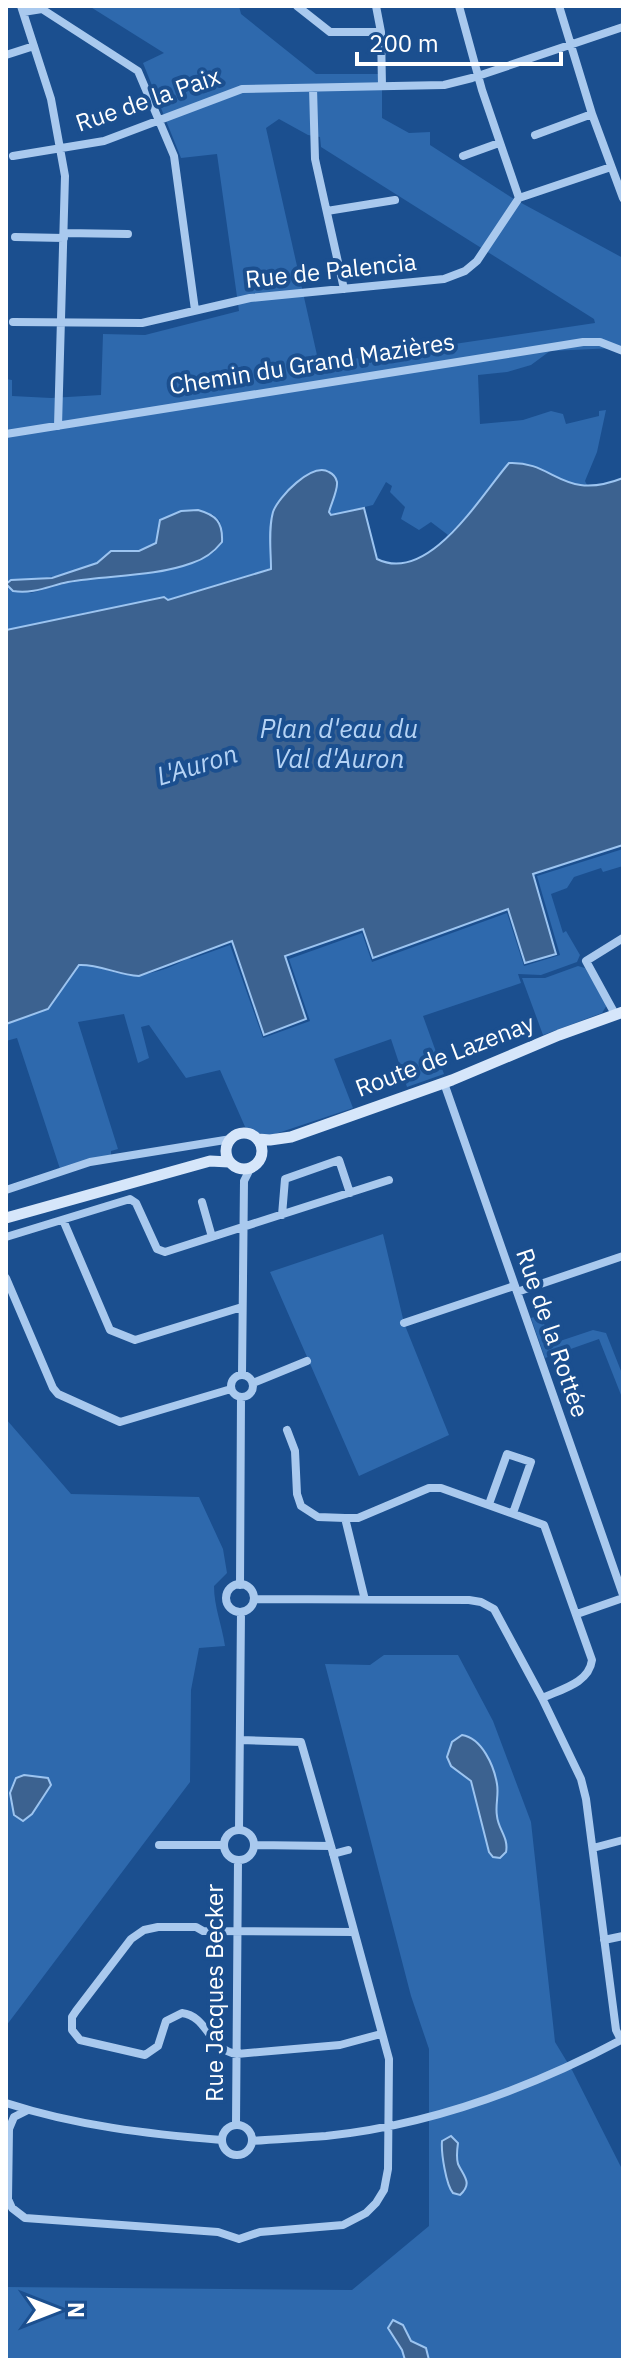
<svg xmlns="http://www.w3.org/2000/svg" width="629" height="2366" viewBox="0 0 629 2366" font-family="'IBM Plex Sans',sans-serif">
  <rect width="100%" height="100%" fill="#1b4f8f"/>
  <path fill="#2e69ad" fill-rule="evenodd" d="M89 6H239L241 14 316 74H382V118L409 133 430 132V145L514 199 623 258V351L614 348 550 351 531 365 507 372 478 375 480 424 523 420 551 411 563 414 566 424 599 416V411L606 410 597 452 585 481 587 485 567 483 518 463 448 535 431 522 419 530 401 519 405 507 390 492 392 486 386 482 373 505 331 515 329 512C333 496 342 480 326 470 271 506 269 501 271 568L167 601 93 611 6 630V584L8 588 31 593 71 582 184 565 214 552 222 542 220 521 212 514 158 537 156 544 149 548 139 551H111L97 563 63 575 6 583V379L12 380V396L51 398 101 395 103 334 145 335 239 311 217 154 181 158 143 63 164 53ZM279 119 308 135 320 137 321 147 594 319 595 323 319 364 266 128Z
    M623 849V866L603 872 601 868 574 877 567 888 551 894 563 933 566 931 580 955 577 962 541 975 518 974 521 983 423 1016 444 1074 407 1087 391 1039 334 1059 353 1108 269 1136 246 1129 220 1070 186 1078 149 1025 141 1027 149 1058 138 1063 124 1014 78 1022 118 1149 111 1151V1159L61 1172 17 1038 6 1041V1024L48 1009 78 965C94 964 107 971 122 974 141 979 174 968 189 957L191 959 230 945 263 1038 310 1021 289 959 362 933 372 962 507 913 524 966 560 955 537 876Z
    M578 966 585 968 607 1005 602 1013 543 1035 522 978H545Z
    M383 1234 404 1323 449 1435 359 1476 270 1272Z
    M541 1315 551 1344 593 1330 606 1333 623 1376V1400L599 1339 545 1358 531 1318Z
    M6 1419 71 1494 199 1497 223 1549 227 1573 214 1586C214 1607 222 1625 225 1646L199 1648 191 1690 190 1782 6 2026Z
    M384 1655H458L493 1721 531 1822 555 2042 572 2070 623 2171V2360H6V2287L352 2290 429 2226V2049L411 1996 325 1664 370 1665Z"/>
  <path fill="#3c6290" stroke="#9cc4f0" stroke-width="2" d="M509 463C555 461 562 502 623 478V845L533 874 556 954 525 963 508 909 373 958 363 929 285 956 306 1019 264 1035 232 941 139 976C118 975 99 964 79 965L48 1009 6 1024V630L164 597 168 600 271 569C271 551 268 530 273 512 278 497 312 462 329 472 333 474 336 477 337 482 338 490 331 504 329 512L331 515 364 508 377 559C429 585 481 495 509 463Z
    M198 510C216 515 223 522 222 542 214 552 205 559 192 563 154 577 108 575 68 582 49 586 34 594 13 591L6 584 11 580 52 578 97 563 111 551H139L156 543 160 520 181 511Z
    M462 1735C482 1738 494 1766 497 1784 499 1795 495 1806 497 1816 498 1829 509 1838 506 1852L500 1858 493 1857 489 1852 471 1781 451 1766 447 1757 452 1742Z
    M24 1775 48 1778 51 1785 32 1814 23 1821 14 1815 10 1793 16 1778Z
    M451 2136 458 2143C457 2150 456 2157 458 2164 464 2177 473 2183 460 2195L453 2193C446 2185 441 2153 442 2141Z
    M393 2320 403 2325 411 2341 426 2348 429 2360H405L402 2350 388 2328Z"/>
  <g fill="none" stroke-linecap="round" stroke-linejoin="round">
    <path stroke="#a9c9ee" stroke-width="8" d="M21 6 51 99 65 176 58 426
      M297 6 330 32H381
      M376 6 381 32 382 86
      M459 6 482 90 519 198
      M559 6 592 114 623 198
      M23 12 42 9 138 71 174 156 195 310
      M6 55 34 46
      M313 88 315 159 344 289
      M535 135 592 114
      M13 156 104 141 242 89 444 85 472 78 623 27
      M463 156 499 143
      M327 211 395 200
      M64 233 128 234
      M15 237 64 238
      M13 322 142 323 250 298 444 279 465 271 477 261 519 198 611 167
      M6 434 583 342H600L623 351
      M615 1014 586 961 623 938
      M444 1083 623 1595
      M6 1190 90 1162 231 1139
      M202 1202 212 1237
      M282 1215 285 1179 339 1160 350 1193
      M63 1220 110 1330 135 1340 242 1307
      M6 1237 130 1199 136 1203 157 1249 165 1252 389 1180
      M6 1278 53 1388 58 1394 120 1422 231 1389
      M517 1292 623 1256
      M404 1323 514 1286
      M242 1375 244 1181 250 1169
      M231 1386a11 11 0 1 1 22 0a11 11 0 1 1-22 0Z
      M253 1383 307 1361
      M287 1430 295 1451 297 1494 301 1506 318 1517 345 1518
      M489 1504 507 1454 531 1462 513 1513
      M226 1598a14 14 0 1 1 28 0a14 14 0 1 1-28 0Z
      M240 1585 241 1397
      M254 1599 469 1600 481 1602 494 1609 542 1698 581 1779 586 1799 616 2030 621 2040
      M365 1600 345 1518H358L429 1488H441L544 1525 592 1660C589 1683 562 1689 542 1698
      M577 1614 623 1598
      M240 1740 301 1742 331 1846
      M224 1845a15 15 0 1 1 30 0a15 15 0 1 1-30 0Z
      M239 1830 241 1612
      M159 1845H224
      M593 1848 623 1840
      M333 1854 348 1850
      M354 1932 203 1931 196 1927H158L144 1930 131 1939 76 2011 72 2017V2030L80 2040 145 2055 158 2046 166 2021 182 2013C208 2016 209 2050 237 2054L340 2045 381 2034
      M604 1940 623 1936
      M6 2103C77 2126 148 2134 222 2140
      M28 2110 14 2117 9 2129 8 2199 12 2208 25 2218 218 2232 239 2239 260 2232 343 2225 366 2213 376 2203 384 2190 388 2169 389 2059 331 1846 254 1845
      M236 2125 238 1860
      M222 2140a15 15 0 1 1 30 0a15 15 0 1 1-30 0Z
      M252 2141C276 2139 301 2138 326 2136 430 2125 531 2088 623 2039"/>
    <path stroke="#d6e6fa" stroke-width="11" d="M226 1151a18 18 0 1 1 36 0a18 18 0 1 1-36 0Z
      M258 1139 270 1140 291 1137 452 1080 559 1035 623 1012
      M6 1218 210 1161 229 1162"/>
  </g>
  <g text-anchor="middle" stroke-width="8" stroke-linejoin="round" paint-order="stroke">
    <g font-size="24" fill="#fff" stroke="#1b4f8f">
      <text transform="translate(148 100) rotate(-19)" y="8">Rue de la Paix</text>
      <text transform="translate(331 271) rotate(-6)" y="8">Rue de Palencia</text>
      <text transform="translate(312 364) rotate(-9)" y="8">Chemin du Grand Mazières</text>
      <text transform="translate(445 1056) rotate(-21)" y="8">Route de Lazenay</text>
      <text transform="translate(552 1333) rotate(71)" y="8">Rue de la Rottée</text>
      <text transform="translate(215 1993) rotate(-90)" y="8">Rue Jacques Becker</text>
    </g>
    <g font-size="26" font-style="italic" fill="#b5d3f5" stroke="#1b4f8f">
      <text x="339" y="738">Plan d'eau du<tspan x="339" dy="30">Val d'Auron</tspan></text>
      <text transform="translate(197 765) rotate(-17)" y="9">L'Auron</text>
    </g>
  </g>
  <rect width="629" height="2366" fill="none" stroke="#ffffff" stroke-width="16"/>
  <g transform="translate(56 2310) rotate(90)" stroke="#1b4f8f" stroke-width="6" paint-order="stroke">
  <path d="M0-6L14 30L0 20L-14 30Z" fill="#ffffff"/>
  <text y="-12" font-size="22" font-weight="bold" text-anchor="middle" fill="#ffffff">N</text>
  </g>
  <path d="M357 52v12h204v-12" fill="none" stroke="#ffffff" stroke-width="4"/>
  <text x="369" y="52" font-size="24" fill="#ffffff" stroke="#1b4f8f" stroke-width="6" paint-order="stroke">200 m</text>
</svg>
